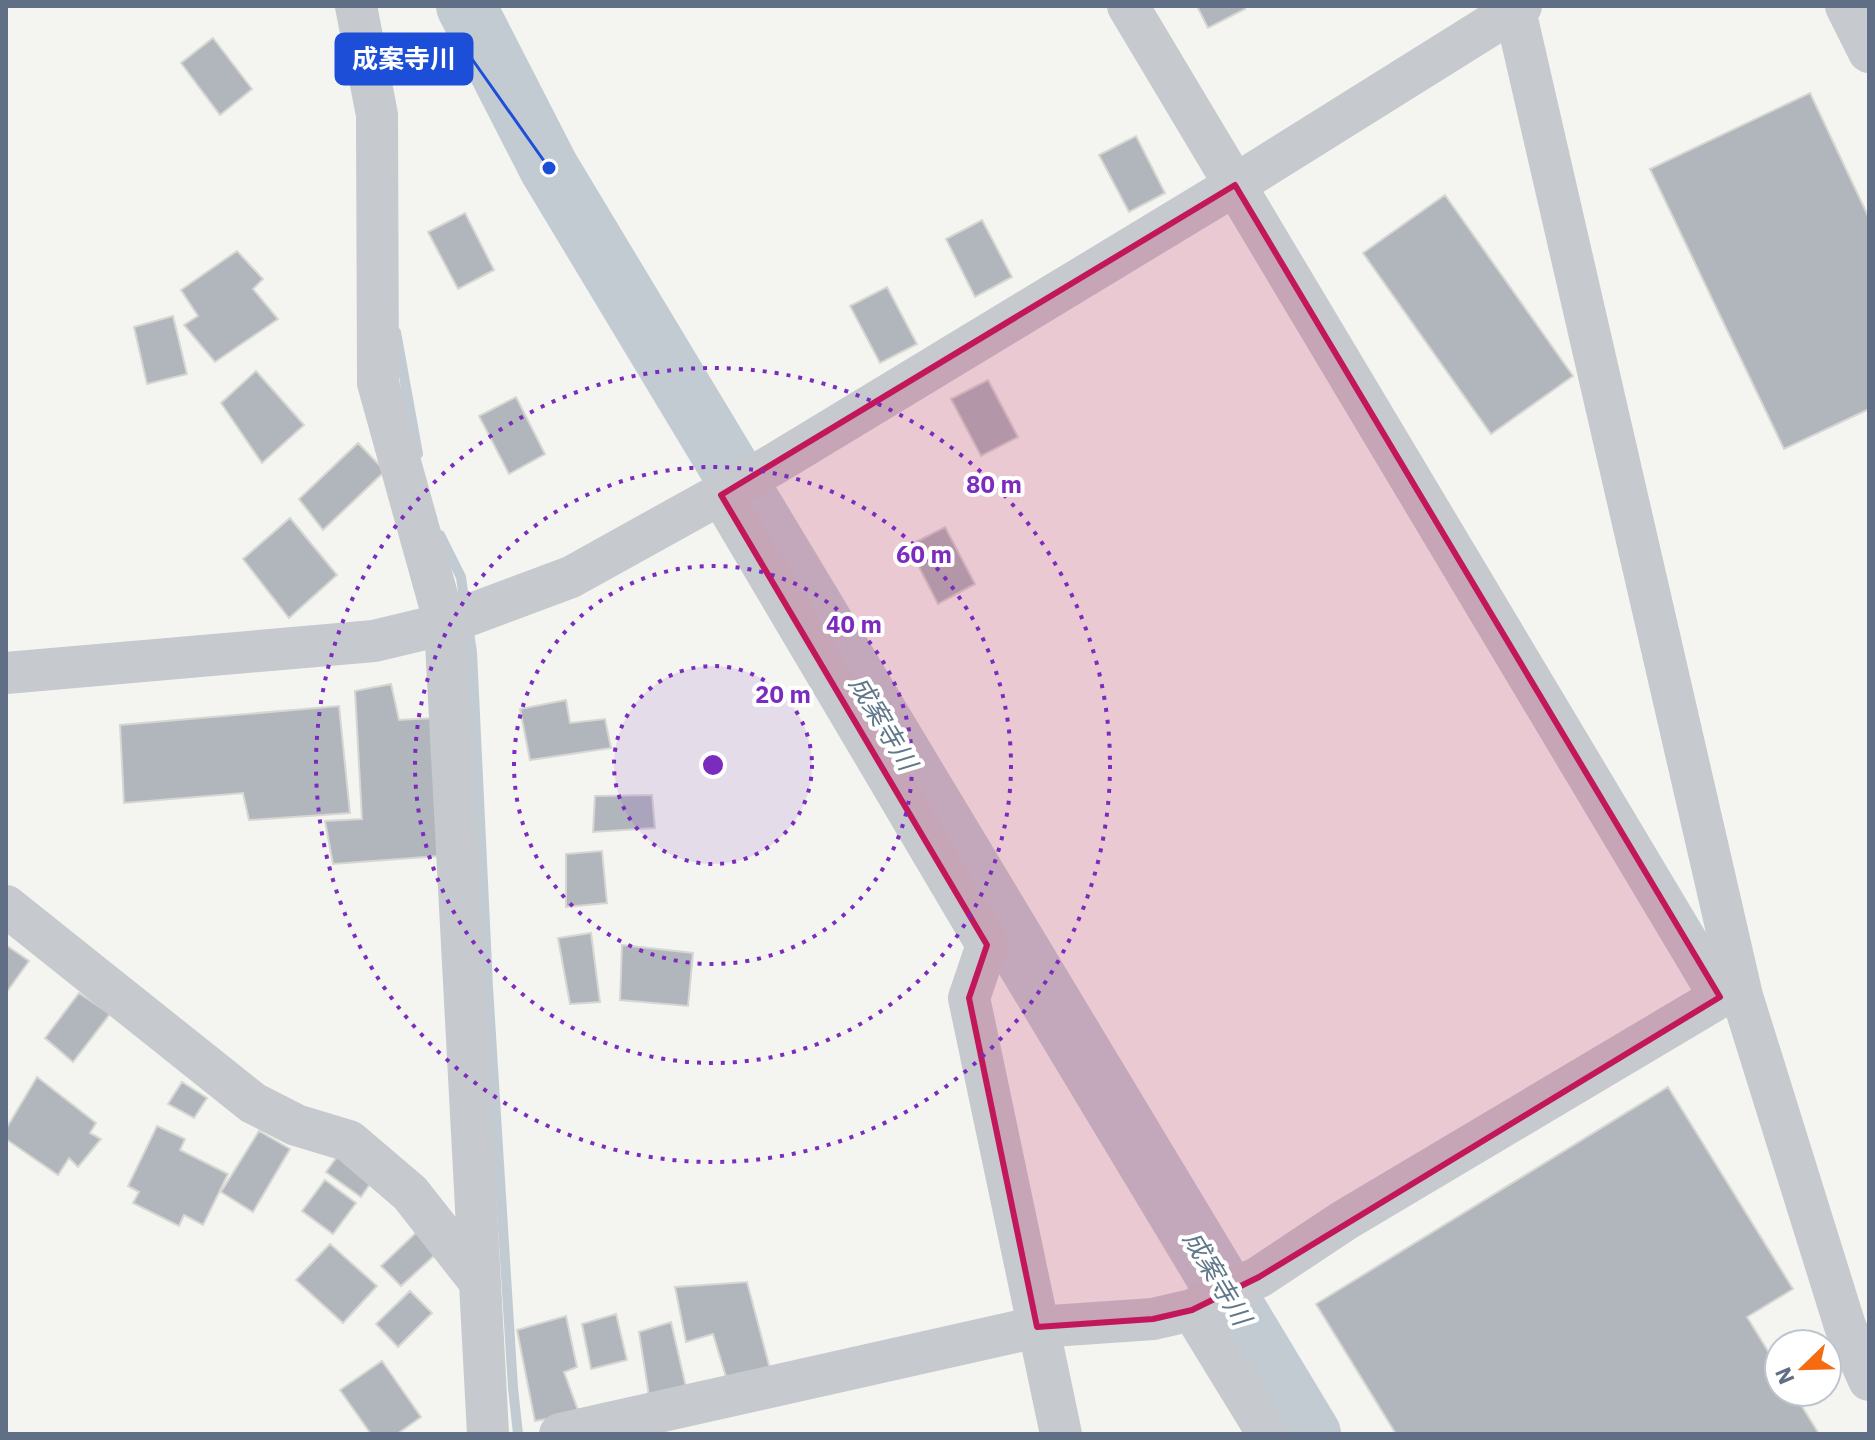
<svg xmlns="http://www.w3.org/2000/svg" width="1875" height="1440" viewBox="0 0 1875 1440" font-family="'IBM Plex Sans','Noto Sans JP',sans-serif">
  <rect width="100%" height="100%" fill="#f4f5f0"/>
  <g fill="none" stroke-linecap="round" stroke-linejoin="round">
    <path stroke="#c3cbd2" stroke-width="10" d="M396 332 418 454
      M440 535 461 577 465 606
      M468 626 472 652 488 987 513 1388 518 1434"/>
    <path stroke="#c3cbd2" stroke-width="60" d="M466 6 549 168 1311 1434"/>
  </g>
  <path fill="#b1b6bd" stroke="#d6d6d3" stroke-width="2" d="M1197 6H1244L1245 9 1208 28Z
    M213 38 252 89 220 115 181 63Z
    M1810 93 1869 218V409L1784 449 1650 169Z
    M1136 136 1165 193 1129 212 1099 155Z
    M1445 195 1573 376 1491 434 1363 253Z
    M465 213 494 270 458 289 428 232Z
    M982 220 1012 277 975 297 946 239Z
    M237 251 263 279 253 289 278 319 215 362 184 325 198 316 181 290Z
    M887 287 917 344 880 363 850 306Z
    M173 316 187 374 147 384 134 327Z
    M256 371 304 425 262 463 221 403Z
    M988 380 1018 437 981 456 951 399Z
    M516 397 545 454 509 474 479 416Z
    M358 443 385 471 323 530 299 499Z
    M290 518 337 575 289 618 243 559Z
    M945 527 975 584 938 604 908 546Z
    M391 684 399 720 434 718 439 856 333 864 325 821 362 819 355 691Z
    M566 700 570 723 605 719 611 748 530 760 520 709Z
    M339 706 350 813 249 820 243 793 124 803 120 725Z
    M652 795 655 828 593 832 595 796Z
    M602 851 607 903 566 907V854Z
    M591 933 600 1002 570 1004 558 938Z
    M6 945 29 961 6 993Z
    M622 945 693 953 688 1006 620 1000Z
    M79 993 110 1014 73 1062 45 1038Z
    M37 1077 96 1123 90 1133 101 1139 78 1167 69 1158 58 1175 6 1139V1129Z
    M182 1082 207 1098 194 1118 168 1104Z
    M1668 1087 1793 1289 1747 1317 1779 1369V1392H1793L1819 1434H1396L1316 1304Z
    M157 1126 185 1139 180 1150 228 1174 203 1225 184 1215 179 1226 133 1203 139 1192 128 1186Z
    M259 1131 290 1149 253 1212 221 1192Z
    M342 1150 376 1175 361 1197 326 1172Z
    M325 1180 356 1203 333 1234 302 1211Z
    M419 1230 437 1253 401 1286 381 1266Z
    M330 1244 377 1286 343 1323 296 1280Z
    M747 1282 770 1369 727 1380 713 1334 686 1342 675 1287Z
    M410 1291 432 1313 398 1347 376 1324Z
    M616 1314 627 1360 591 1369 582 1324Z
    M566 1316 577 1367 564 1372 579 1413 535 1421 517 1330Z
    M671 1322 686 1387 649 1396 639 1332Z
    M382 1361 421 1417 397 1434H371L340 1390Z"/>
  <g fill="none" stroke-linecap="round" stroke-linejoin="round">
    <path stroke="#c6c9cd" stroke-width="42" d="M356 6 377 115 378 383 445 624 488 1434
      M1128 6 1720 997 1742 996
      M1514 6 1742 996 1845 1326 1869 1380
      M1846 6 1869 52
      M721 495 987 945 969 998 1061 1434
      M6 673 374 641 445 624 571 577 771 466 1235 185 1521 6
      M6 906 253 1103 296 1125 349 1141 410 1193 480 1282
      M1192 1310 1268 1434
      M560 1434 1037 1327 1153 1319 1192 1310 1259 1277 1345 1220 1720 997"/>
  </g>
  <path fill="#c2185b" fill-opacity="0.2" stroke="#c2185b" stroke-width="6" stroke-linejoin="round" d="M1235 185 1720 997 1259 1277 1192 1310 1153 1319 1037 1327 969 998 987 945 721 495Z"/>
  <circle cx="713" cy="765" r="99" fill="#7b2cbf" fill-opacity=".12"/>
  <g fill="none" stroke="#7b2cbf" stroke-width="4" stroke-dasharray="4 8">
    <circle cx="713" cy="765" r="99"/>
    <circle cx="713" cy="765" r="199"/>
    <circle cx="713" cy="765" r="298"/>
    <circle cx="713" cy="765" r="397"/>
  </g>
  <g text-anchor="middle" stroke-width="8" stroke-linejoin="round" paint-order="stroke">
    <g font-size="26" font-style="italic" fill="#61788a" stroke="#fff">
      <text transform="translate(883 723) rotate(59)" y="9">成案寺川</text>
      <text transform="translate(1217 1278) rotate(59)" y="9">成案寺川</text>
    </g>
  </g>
  <circle cx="713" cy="765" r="12" fill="#7b2cbf" stroke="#fff" stroke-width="4"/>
  <g font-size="24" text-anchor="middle" font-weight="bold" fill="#7b2cbf" stroke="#fff" stroke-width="8" stroke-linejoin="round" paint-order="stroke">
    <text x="994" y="493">80 m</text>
    <text x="924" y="563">60 m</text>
    <text x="854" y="633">40 m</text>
    <text x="783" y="703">20 m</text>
  </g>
  <path fill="none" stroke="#1d4ed8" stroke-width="3" d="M549 168L472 59"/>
  <circle fill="#1d4ed8" stroke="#fff" stroke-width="3" cx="549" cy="168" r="8"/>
  <rect fill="#1d4ed8" stroke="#1d4ed8" stroke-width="3" x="336" y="34" width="136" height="50" rx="8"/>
  <g font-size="26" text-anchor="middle" font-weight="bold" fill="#fff">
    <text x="404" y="68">成案寺川</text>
  </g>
  <rect width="1875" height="1440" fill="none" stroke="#606f85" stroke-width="16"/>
  <g transform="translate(1803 1368) rotate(247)"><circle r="38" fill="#ffffff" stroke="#bfc5ce" stroke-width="2"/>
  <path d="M0-6L14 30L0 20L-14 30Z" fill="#f56b10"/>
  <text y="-12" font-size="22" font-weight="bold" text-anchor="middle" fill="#606f85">N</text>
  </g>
</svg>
